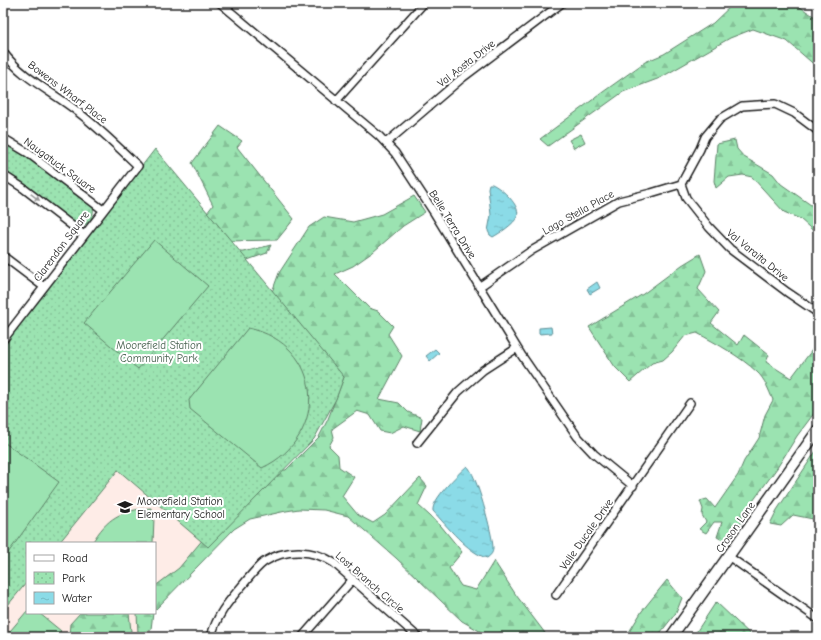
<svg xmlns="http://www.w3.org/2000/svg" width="821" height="640" viewBox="0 0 821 640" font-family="'Comic Neue',sans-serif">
  <defs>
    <pattern id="forest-firs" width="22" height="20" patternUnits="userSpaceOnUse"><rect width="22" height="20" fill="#9be3b1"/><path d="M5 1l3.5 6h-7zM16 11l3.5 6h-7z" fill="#85c298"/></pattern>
    <pattern id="park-dots" width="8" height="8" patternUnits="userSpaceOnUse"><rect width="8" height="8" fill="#9be3b1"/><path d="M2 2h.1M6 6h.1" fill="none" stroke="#85c298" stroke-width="1.8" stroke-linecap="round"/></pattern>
    <pattern id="water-ripples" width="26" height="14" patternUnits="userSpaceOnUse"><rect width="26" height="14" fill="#8bdbe7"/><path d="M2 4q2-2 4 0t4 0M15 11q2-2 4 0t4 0" fill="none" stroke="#77bbc6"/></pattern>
  </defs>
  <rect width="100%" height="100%" fill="#fff"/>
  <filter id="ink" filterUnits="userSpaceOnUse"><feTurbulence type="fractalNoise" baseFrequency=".025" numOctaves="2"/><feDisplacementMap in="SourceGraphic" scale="8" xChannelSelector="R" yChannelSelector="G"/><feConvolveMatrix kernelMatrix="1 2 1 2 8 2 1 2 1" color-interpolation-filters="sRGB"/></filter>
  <g filter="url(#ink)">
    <path fill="#feece7" d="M118 470 208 547 155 602V543H59Z
      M27 582V613H144L138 620 154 637H3V611Z"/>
    <path fill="url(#forest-firs)" stroke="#5c8066" d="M734 3H794L818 19V68L787 41 753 29 730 38 660 78 623 92 548 146 540 139 603 92 645 62 664 54 713 23Z
      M220 126 242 141 237 147 294 219 277 240 225 241 195 229 213 205 192 163Z
      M735 140 737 149 744 157 773 174 781 184 818 210V235L800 219 784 212 752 177 743 175 729 177 716 188 714 181 717 144Z
      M414 196 425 212 403 226 373 252 353 266 335 274 369 308 378 311 393 326 388 334 402 356 379 399 399 403 408 412 422 418 420 431 404 426 390 433 380 431 370 415 357 411 332 429 334 437 329 446 338 455 339 467 354 477 342 496 358 515 373 523 385 515 420 478 427 486 418 505 441 526 462 552 449 568 461 586 476 590 494 561 516 595 548 637H490L462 621 396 558 348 516 324 510 299 509 286 511 250 519 234 529 155 610V585L158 584 179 568 204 538 272 470H286L319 437 328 419 344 377 332 365 272 292 279 273 309 227 324 217 353 222 382 214Z
      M271 245 267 253 242 262 220 253 244 252Z
      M700 254 706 271 698 289 719 312 711 323 738 345 744 335 769 355 766 362 791 378 818 342V408L797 436 777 468 748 508 739 527 726 542 717 537 722 522H714L706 533 699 529 706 522 702 515 703 509 700 501 707 499 715 508 738 475 744 461 759 438 765 415 773 400C769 391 765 379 757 372 741 357 716 343 697 333L685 336 672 352 663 360 652 363 630 382 615 367 589 327 643 294 682 265Z
      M818 448V520L793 515 781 526 770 524 777 510Z
      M667 580 682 598 676 613 657 637H626L642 611Z
      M716 602 753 637H693Z
      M80 613H129L131 631 129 635 124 637H69L70 624Z
      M137 613H153L151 629 145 632 138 633Z"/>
    <path fill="url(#park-dots)" stroke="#5c8066" d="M3 141 32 161 93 207C95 217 87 228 76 226L3 172Z
      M155 149 344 377 336 399 314 439 208 547 118 470 59 543H27V582L3 611V346Z"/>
    <path fill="#9be3b1" stroke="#5c8066" d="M581 134 585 142 574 148 569 140Z
      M154 240 208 286 138 369 84 323Z
      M248 328C324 344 331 436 262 468L190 409 189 400Z
      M5 443 59 482 3 560V446Z
      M151 508 154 518 153 543H92C107 518 121 510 151 508Z
      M27 611V613H39L61 631 56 637H5Z"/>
    <path fill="url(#water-ripples)" stroke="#5f8f96" d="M489 184H492C501 188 522 206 517 217 514 224 500 233 493 237L490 235 488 231 491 215 488 188Z
      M597 282 600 288 590 294 587 289Z
      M551 327 552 333 539 334V328Z
      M435 349 439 353 430 361 426 356Z
      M467 466C476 472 493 535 493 548 493 553 491 555 487 558 468 553 446 525 433 511 431 500 459 473 467 466Z"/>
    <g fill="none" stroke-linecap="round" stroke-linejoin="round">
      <g stroke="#1c1c1c" stroke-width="10">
        <path id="street" d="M220 3 379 136 395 153 433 211 522 356 577 436 594 454 633 486
          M3 52C22 78 53 92 78 112 99 128 118 147 138 166L3 340
          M336 101 424 3
          M3 138 28 153 103 210
          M386 143 461 79 562 3
          M3 175 23 188 84 235
          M681 184 686 198 709 227 730 249 787 292 818 313
          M3 256 44 287
          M479 287 531 251 619 201 651 193 681 184 700 149 705 137 720 119 742 106 775 104 794 113 818 131
          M417 443 458 392 483 370 517 348
          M728 556 818 619
          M556 595 690 403
          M211 637C216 617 227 603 241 587 248 579 255 569 264 562 286 548 313 549 334 563L418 637
          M302 637 353 579"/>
      </g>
      <g stroke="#1c1c1c" stroke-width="13">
        <path id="secondary" d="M671 637 818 430"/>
      </g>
      <use href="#street" stroke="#fff" stroke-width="7"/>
      <use href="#secondary" stroke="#fff" stroke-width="10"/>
    </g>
    <defs><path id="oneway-solid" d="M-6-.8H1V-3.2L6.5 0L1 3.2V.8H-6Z"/></defs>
    <use fill="#999" href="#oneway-solid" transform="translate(35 197) rotate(37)"/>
  </g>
  <defs>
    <g id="school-bare" transform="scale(1.2)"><path d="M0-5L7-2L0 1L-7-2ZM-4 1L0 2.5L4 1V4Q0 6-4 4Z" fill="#1c1c1c" stroke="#fff" stroke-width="2.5" paint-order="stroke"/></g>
  </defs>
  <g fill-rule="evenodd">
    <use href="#school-bare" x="125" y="507"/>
  </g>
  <g text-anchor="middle" stroke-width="4" stroke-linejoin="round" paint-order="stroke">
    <g font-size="11" fill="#1c1c1c" stroke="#fff">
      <text transform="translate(466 63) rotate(-38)" y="4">Val Aosta Drive</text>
      <text transform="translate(68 92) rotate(37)" y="4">Bowens Wharf Place</text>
      <text transform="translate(60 165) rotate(36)" y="4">Naugatuck Square</text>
      <text transform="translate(578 212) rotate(-29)" y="4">Lago Stella Place</text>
      <text transform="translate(453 224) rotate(58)" y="4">Belle Terra Drive</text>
      <text transform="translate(61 246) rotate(-53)" y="4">Clarendon Square</text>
      <text transform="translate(758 255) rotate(39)" y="4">Val Varaita Drive</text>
      <text transform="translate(735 527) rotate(-55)" y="4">Croson Lane</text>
      <text transform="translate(586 534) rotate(-55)" y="4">Valle Ducale Drive</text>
      <text transform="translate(370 582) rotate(41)" y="4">Lost Branch Circle</text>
    </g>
    <g font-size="11" fill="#486250" stroke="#fff">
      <text x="159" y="349">Moorefield Station<tspan x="159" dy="13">Community Park</tspan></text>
    </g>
    <g font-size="11" fill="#1c1c1c" stroke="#fff" text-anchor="start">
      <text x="137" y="505">Moorefield Station<tspan x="137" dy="13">Elementary School</tspan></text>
    </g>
  </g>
  <rect width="821" height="640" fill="none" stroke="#fff" stroke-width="16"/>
  <rect x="8" y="8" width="805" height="624" fill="none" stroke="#1c1c1c" stroke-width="1.5" filter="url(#ink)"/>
  <rect x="26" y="542" width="130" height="72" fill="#ffffff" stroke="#a4a4a4"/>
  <rect x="34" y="555" width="20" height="6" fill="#ffffff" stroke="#a4a4a4"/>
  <text x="62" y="562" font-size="12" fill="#1c1c1c">Road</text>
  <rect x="34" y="572" width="20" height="12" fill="url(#park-dots)" stroke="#a4a4a4"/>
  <text x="62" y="582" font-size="12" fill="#1c1c1c">Park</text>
  <rect x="34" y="592" width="20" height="12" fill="url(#water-ripples)" stroke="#a4a4a4"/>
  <text x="62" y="602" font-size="12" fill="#1c1c1c">Water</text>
</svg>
